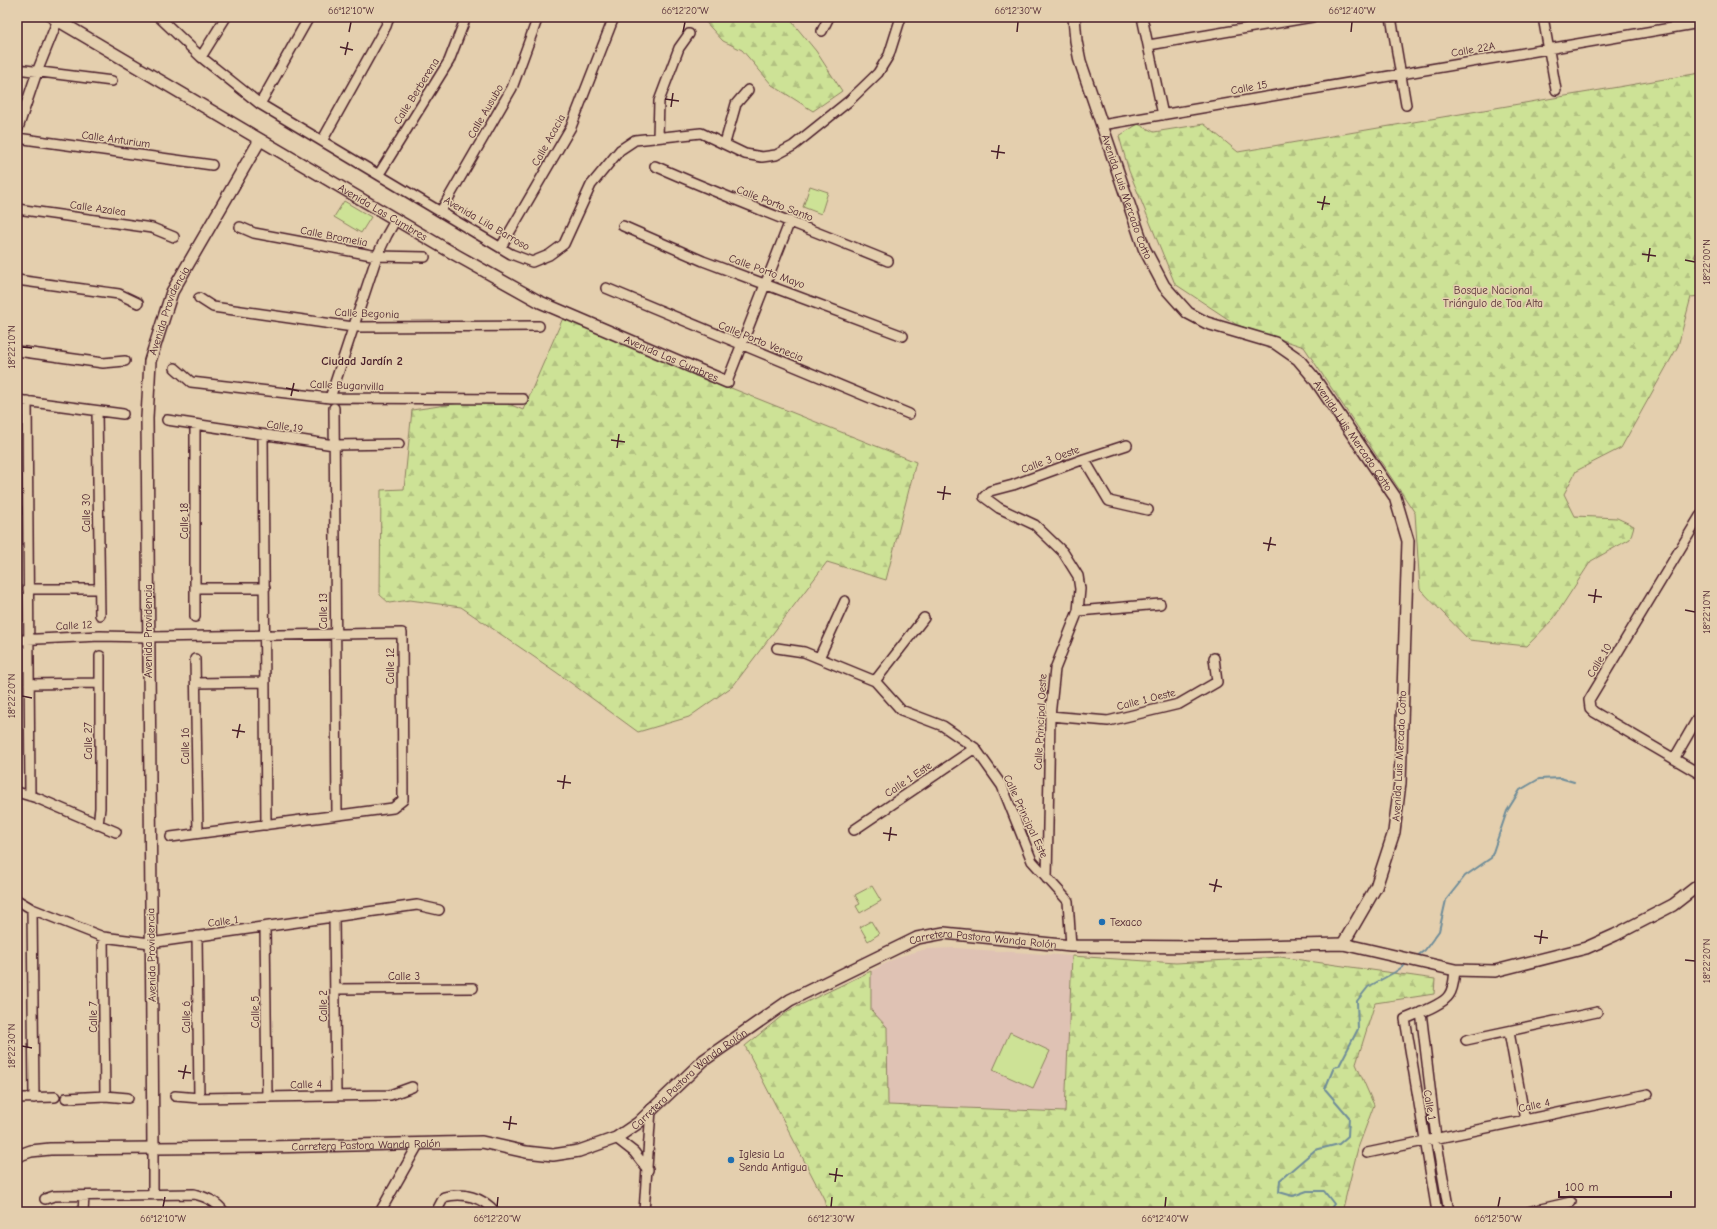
<svg xmlns="http://www.w3.org/2000/svg" width="1717" height="1229" viewBox="0 0 1717 1229" font-family="'Comic Neue',sans-serif">
  <defs>
    <pattern id="forest-firs" width="22" height="20" patternUnits="userSpaceOnUse"><rect width="22" height="20" fill="#cde296"/><path d="M5 1l3.5 6h-7zM16 11l3.5 6h-7z" fill="#b2c181"/></pattern>
  </defs>
  <rect width="100%" height="100%" fill="#e4cfae"/>
  <filter id="ink" filterUnits="userSpaceOnUse"><feTurbulence type="fractalNoise" baseFrequency=".025" numOctaves="2"/><feDisplacementMap in="SourceGraphic" scale="8" xChannelSelector="R" yChannelSelector="G"/><feConvolveMatrix kernelMatrix="1 2 1 2 8 2 1 2 1" color-interpolation-filters="sRGB"/></filter>
  <g filter="url(#ink)">
    <path fill="#dfc2b4" d="M955 948 1072 956 1065 1112 888 1105 887 1027 870 1010 871 971 898 957 926 949Z"/>
    <path fill="#cde296" stroke="#8c8060" d="M810 186 828 192 821 214 803 207Z
      M344 201 371 217 361 233 334 217Z
      M872 886 881 901 860 913 856 906 860 904 855 895Z
      M871 921 879 934 868 941 860 927Z
      M1010 1032 1050 1051 1033 1088 993 1070Z"/>
    <path fill="url(#forest-firs)" stroke="#8c8060" d="M701 17H788L816 51 842 91 813 111 772 85 742 50 723 41Z
      M1700 73V244L1694 257 1700 258V296L1691 297 1678 346 1621 448 1576 471 1564 494 1575 516 1617 518 1634 526 1630 539 1591 561 1554 618 1527 646 1469 640 1420 589 1415 513 1304 347 1237 325 1175 284 1129 171 1119 136 1138 124 1154 132 1204 124 1238 152Z
      M563 318 726 386 916 462 886 580 827 562 733 686 689 717 638 732 556 672 461 607 410 600 389 603 380 595 381 490 404 489 412 410 495 398 523 410Z
      M1072 956 1176 963 1280 957 1435 979 1434 994 1375 1003 1356 1064 1374 1105 1358 1148 1342 1212H827L824 1199 745 1046 788 1011 871 971V1010L887 1027 888 1105 1065 1112Z"/>
    <g fill="none" stroke-linecap="round" stroke-linejoin="round">
      <path stroke="#6f8d99" stroke-width="2" d="M1416 957 1425 950 1439 931 1446 900 1465 876 1491 858 1507 811 1520 790 1539 779 1560 778 1574 782
        M1328 1212 1334 1204 1324 1191H1307L1293 1196 1279 1192 1280 1180 1315 1150 1339 1144 1348 1136 1349 1117 1325 1089 1334 1067 1339 1066 1358 1029 1357 1001 1368 987 1395 972 1408 963"/>
      <g stroke="#4a1f2b" stroke-width="12">
        <path id="minor" d="M159 17 201 57 260 104 511 254 532 262 549 255 564 244 591 185 620 150 635 140 701 133 745 154 762 157 776 155 793 146 849 101 878 73 889 55 901 17
          M1142 17 1163 115
          M1391 17 1406 105
          M1543 17 1556 90
          M822 31 829 17
          M1149 45 1312 17
          M201 57 226 17
          M17 69 112 81
          M260 104 309 17
          M1102 125 1700 23
          M17 131 37 72 59 17
          M658 137 659 101 679 48 689 34
          M17 138 212 165
          M322 141 386 26 389 17
          M725 143 736 104 748 90
          M655 166C732 200 810 229 888 261
          M379 174 449 61 466 17
          M17 209 152 228 174 237
          M441 211 512 88 538 17
          M623 226 703 261 903 336
          M240 227 254 233 377 256 425 257
          M501 247 571 127 614 17
          M17 280 119 294 138 303
          M606 288 909 414
          M199 298 213 307 353 327 539 326
          M17 351 103 363 125 361
          M175 368 191 382 330 398 523 399
          M727 382 790 221
          M330 398 377 256 387 235 396 219
          M17 400 123 414
          M27 401 30 796
          M334 408 337 815
          M97 411 100 615
          M167 420 334 445 399 444
          M263 435 266 825
          M1084 459 1109 501 1148 510
          M1700 516 1589 700 1590 708 1594 712 1700 774
          M196 588H265
          M28 589H99
          M1078 611 1160 604
          M195 617V425
          M17 640 100 636 148 637 402 633 403 800 393 808 171 837
          M777 648 804 652 875 681 901 710 943 726 975 748 1002 786 1032 861 1068 901 1071 946
          M819 658 845 601
          M195 659 198 833
          M875 681 924 618
          M196 683 265 682
          M29 684 100 683
          M1050 716 1108 721 1179 704 1217 682 1214 658
          M1674 759 1700 714
          M17 792 37 798 116 832
          M98 825 100 808V656
          M854 830 975 748
          M1047 879 1050 716 1055 669 1078 611 1080 589 1078 576 1063 552 1035 525 999 508 984 497 990 491 1013 485 1084 459 1127 445
          M17 900 32 909 103 937 150 943 417 905 439 910
          M32 909 34 1098
          M334 916 336 1095
          M265 927 267 1097
          M197 936 199 1098
          M103 937 105 1096
          M335 989 473 988
          M1421 1012 1436 1138 1449 1212
          M1509 1032 1525 1120
          M1466 1040 1597 1012
          M175 1096 199 1098 390 1095 412 1087
          M17 1098 55 1097
          M66 1098 105 1096 128 1098
          M616 1138 634 1152 648 1170
          M1367 1153 1648 1094
          M153 1195V1149
          M45 1199 54 1196 194 1194C206 1197 216 1201 224 1212
          M83 1212 84 1196
          M380 1212 419 1143
          M436 1212 444 1197C463 1192 483 1197 495 1212
          M644 1212 651 1109
          M1437 1212 1405 1019C1416 1014 1443 1005 1449 995 1454 988 1454 978 1455 970
          M1528 1212 1571 1202"/>
      </g>
      <g stroke="#4a1f2b" stroke-width="14">
        <g id="tertiary">
          <path id="s1" d="M52 17 456 255 540 302 727 382"/>
          <path id="s2" d="M1074 17 1076 41 1080 61 1144 248 1164 286 1188 313 1207 323 1275 343 1298 359 1314 378 1395 497 1408 541 1400 783 1394 832 1376 887 1343 944"/>
          <path id="s3" d="M153 1149 147 418 150 361 172 292 260 140"/>
          <path id="s4" d="M17 1156 31 1151 50 1149 268 1147 482 1142 526 1152 553 1155 579 1151 616 1138 638 1123 704 1060 790 1000 917 938 944 933 1071 946 1208 947 1343 944 1455 970 1495 971 1586 948 1615 935 1673 905 1700 884"/>
        </g>
      </g>
      <use href="#minor" stroke="#e4cfae" stroke-width="9"/>
      <use href="#tertiary" stroke="#e4cfae" stroke-width="11"/>
    </g>
  </g>
  <path fill="none" stroke="#4a1f2b" stroke-width="1.5" d="M349 32 351 22M683 32 685 22M1017 32 1018 22M1351 32 1352 22M340 47 353 50M345 55 348 42M665 99 679 101M671 107 673 93M991 151 1005 153M997 159 999 145M1317 202 1330 204M1322 210 1325 196M1642 254 1656 256M1685 260 1695 262M1648 262 1650 248M22 347 32 348M286 388 299 391M291 396 294 383M611 440 625 442M617 448 619 434M937 492 951 494M943 500 945 486M1263 543 1276 545M1268 551 1271 537M1588 595 1602 597M1594 603 1596 589M1685 610 1695 612M22 696 32 698M232 730 245 732M237 738 240 724M557 781 571 783M563 789 565 775M883 833 897 835M889 841 891 827M1209 884 1222 887M1214 892 1217 879M1534 936 1548 938M1540 944 1542 930M1685 960 1695 961M22 1046 32 1048M178 1071 191 1073M183 1079 186 1065M503 1122 517 1124M509 1130 511 1116M829 1174 843 1176M835 1182 837 1168M163 1207 165 1197M497 1207 498 1197M831 1207 832 1197M1165 1207 1166 1197M1498 1207 1500 1197"/>
  <g fill="#1f6fb2" stroke="#e4cfae" stroke-width="1.5">
    <circle cx="1102" cy="922" r="4"/>
    <circle cx="731" cy="1160" r="4"/>
  </g>
  <g text-anchor="middle" stroke-width="3" stroke-linejoin="round" paint-order="stroke">
    <g font-size="11" fill="#4a1f2b" stroke="#e4cfae">
      <text transform="translate(1473 49) rotate(-10)" y="4">Calle 22A</text>
      <text transform="translate(1249 87) rotate(-10)" y="4">Calle 15</text>
      <text transform="translate(416 91) rotate(-58)" y="4">Calle Berberena</text>
      <text transform="translate(485 111) rotate(-60)" y="4">Calle Ausubo</text>
      <text transform="translate(116 139) rotate(8)" y="4">Calle Anturium</text>
      <text transform="translate(548 140) rotate(-61)" y="4">Calle Acacia</text>
      <text dy="4" stroke="none"><textPath href="#s2" startOffset="188">Avenida Luis Mercado Cotto</textPath></text>
      <text transform="translate(775 203) rotate(21)" y="4">Calle Porto Santo</text>
      <text transform="translate(98 208) rotate(8)" y="4">Calle Azalea</text>
      <text dy="4" stroke="none"><textPath href="#s1" startOffset="384">Avenida Las Cumbres</textPath></text>
      <text transform="translate(487 223) rotate(30)" y="4">Avenida Lila Barroso</text>
      <text transform="translate(334 236) rotate(11)" y="4">Calle Bromelia</text>
      <text transform="translate(767 271) rotate(20)" y="4">Calle Porto Mayo</text>
      <text dy="4" stroke="none"><textPath href="#s3" startOffset="842">Avenida Providencia</textPath></text>
      <text transform="translate(367 313) rotate(2)" y="4">Calle Begonia</text>
      <text transform="translate(761 341) rotate(22)" y="4">Calle Porto Venecia</text>
      <text dy="4" stroke="none"><textPath href="#s1" startOffset="708">Avenida Las Cumbres</textPath></text>
      <text transform="translate(347 385) rotate(2)" y="4">Calle Buganvilla</text>
      <text transform="translate(285 426) rotate(8)" y="4">Calle 19</text>
      <text dy="4" stroke="none"><textPath href="#s2" startOffset="536">Avenida Luis Mercado Cotto</textPath></text>
      <text transform="translate(1050 459) rotate(-20)" y="4">Calle 3 Oeste</text>
      <text transform="translate(86 513) rotate(-90)" y="4">Calle 30</text>
      <text transform="translate(184 521) rotate(-90)" y="4">Calle 18</text>
      <text transform="translate(323 611) rotate(-90)" y="4">Calle 13</text>
      <text transform="translate(74 625) rotate(-3)" y="4">Calle 12</text>
      <text transform="translate(148 631) rotate(-90)" y="4">Avenida Providencia</text>
      <text transform="translate(1599 660) rotate(-59)" y="4">Calle 10</text>
      <text transform="translate(390 666) rotate(-90)" y="4">Calle 12</text>
      <text transform="translate(1146 699) rotate(-14)" y="4">Calle 1 Oeste</text>
      <text transform="translate(1040 722) rotate(-87)" y="4">Calle Principal Oeste</text>
      <text transform="translate(88 741) rotate(-90)" y="4">Calle 27</text>
      <text transform="translate(185 746) rotate(-90)" y="4">Calle 16</text>
      <text transform="translate(1399 756) rotate(-87)" y="4">Avenida Luis Mercado Cotto</text>
      <text transform="translate(908 779) rotate(-34)" y="4">Calle 1 Este</text>
      <text transform="translate(1026 816) rotate(65)" y="4">Calle Principal Este</text>
      <text transform="translate(223 921) rotate(-7)" y="4">Calle 1</text>
      <text dy="4" stroke="none"><textPath href="#s4" startOffset="1034">Carretera Pastora Wanda Rolón</textPath></text>
      <text transform="translate(151 955) rotate(-91)" y="4">Avenida Providencia</text>
      <text x="404" y="980">Calle 3</text>
      <text transform="translate(323 1006) rotate(-90)" y="4">Calle 2</text>
      <text transform="translate(255 1012) rotate(-90)" y="4">Calle 5</text>
      <text transform="translate(93 1017) rotate(-90)" y="4">Calle 7</text>
      <text transform="translate(186 1017) rotate(-90)" y="4">Calle 6</text>
      <text dy="4" stroke="none"><textPath href="#s4" startOffset="698">Carretera Pastora Wanda Rolón</textPath></text>
      <text transform="translate(306 1084) rotate(-2)" y="4">Calle 4</text>
      <text transform="translate(1430 1105) rotate(80)" y="4">Calle 1</text>
      <text transform="translate(1534 1105) rotate(-12)" y="4">Calle 4</text>
      <text dy="4" stroke="none"><textPath href="#s4" startOffset="350">Carretera Pastora Wanda Rolón</textPath></text>
    </g>
    <g font-size="11" fill="#573236" stroke="#e4cfae">
      <text x="1493" y="294">Bosque Nacional<tspan x="1493" dy="13">Triángulo de Toa Alta</tspan></text>
    </g>
    <g font-size="11" fill="#4a1f2b" stroke="#e4cfae" text-anchor="start">
      <text x="1110" y="926">Texaco</text>
      <text x="739" y="1158">Iglesia La<tspan x="739" dy="13">Senda Antigua</tspan></text>
    </g>
    <g font-size="12" font-weight="bold" fill="#4a1f2b" stroke="#e4cfae">
      <text x="362" y="365">Ciudad Jardín 2</text>
    </g>
  </g>
  <rect width="1717" height="1229" fill="none" stroke="#e4cfae" stroke-width="44"/>
  <path d="M1559 1191v6h112v-6" fill="none" stroke="#4a1f2b" stroke-width="2"/>
  <text x="1565" y="1191" font-size="12" fill="#4a1f2b" stroke="#e4cfae" stroke-width="3" paint-order="stroke">100 m</text>
  <rect x="22" y="22" width="1673" height="1185" fill="none" stroke="#4a1f2b" stroke-width="1.5"/>
  <g font-size="10" text-anchor="middle" fill="#4a1f2b">
    <text x="351" y="14">66°12'10"W</text>
    <text x="685" y="14">66°12'20"W</text>
    <text x="1018" y="14">66°12'30"W</text>
    <text x="1352" y="14">66°12'40"W</text>
    <text transform="translate(1706 262) rotate(-90)" y="4">18°22'00"N</text>
    <text transform="translate(11 347) rotate(-90)" y="4">18°22'10"N</text>
    <text transform="translate(1706 612) rotate(-90)" y="4">18°22'10"N</text>
    <text transform="translate(11 696) rotate(-90)" y="4">18°22'20"N</text>
    <text transform="translate(1706 961) rotate(-90)" y="4">18°22'20"N</text>
    <text transform="translate(11 1046) rotate(-90)" y="4">18°22'30"N</text>
    <text x="163" y="1222">66°12'10"W</text>
    <text x="497" y="1222">66°12'20"W</text>
    <text x="831" y="1222">66°12'30"W</text>
    <text x="1165" y="1222">66°12'40"W</text>
    <text x="1498" y="1222">66°12'50"W</text>
  </g>
</svg>
